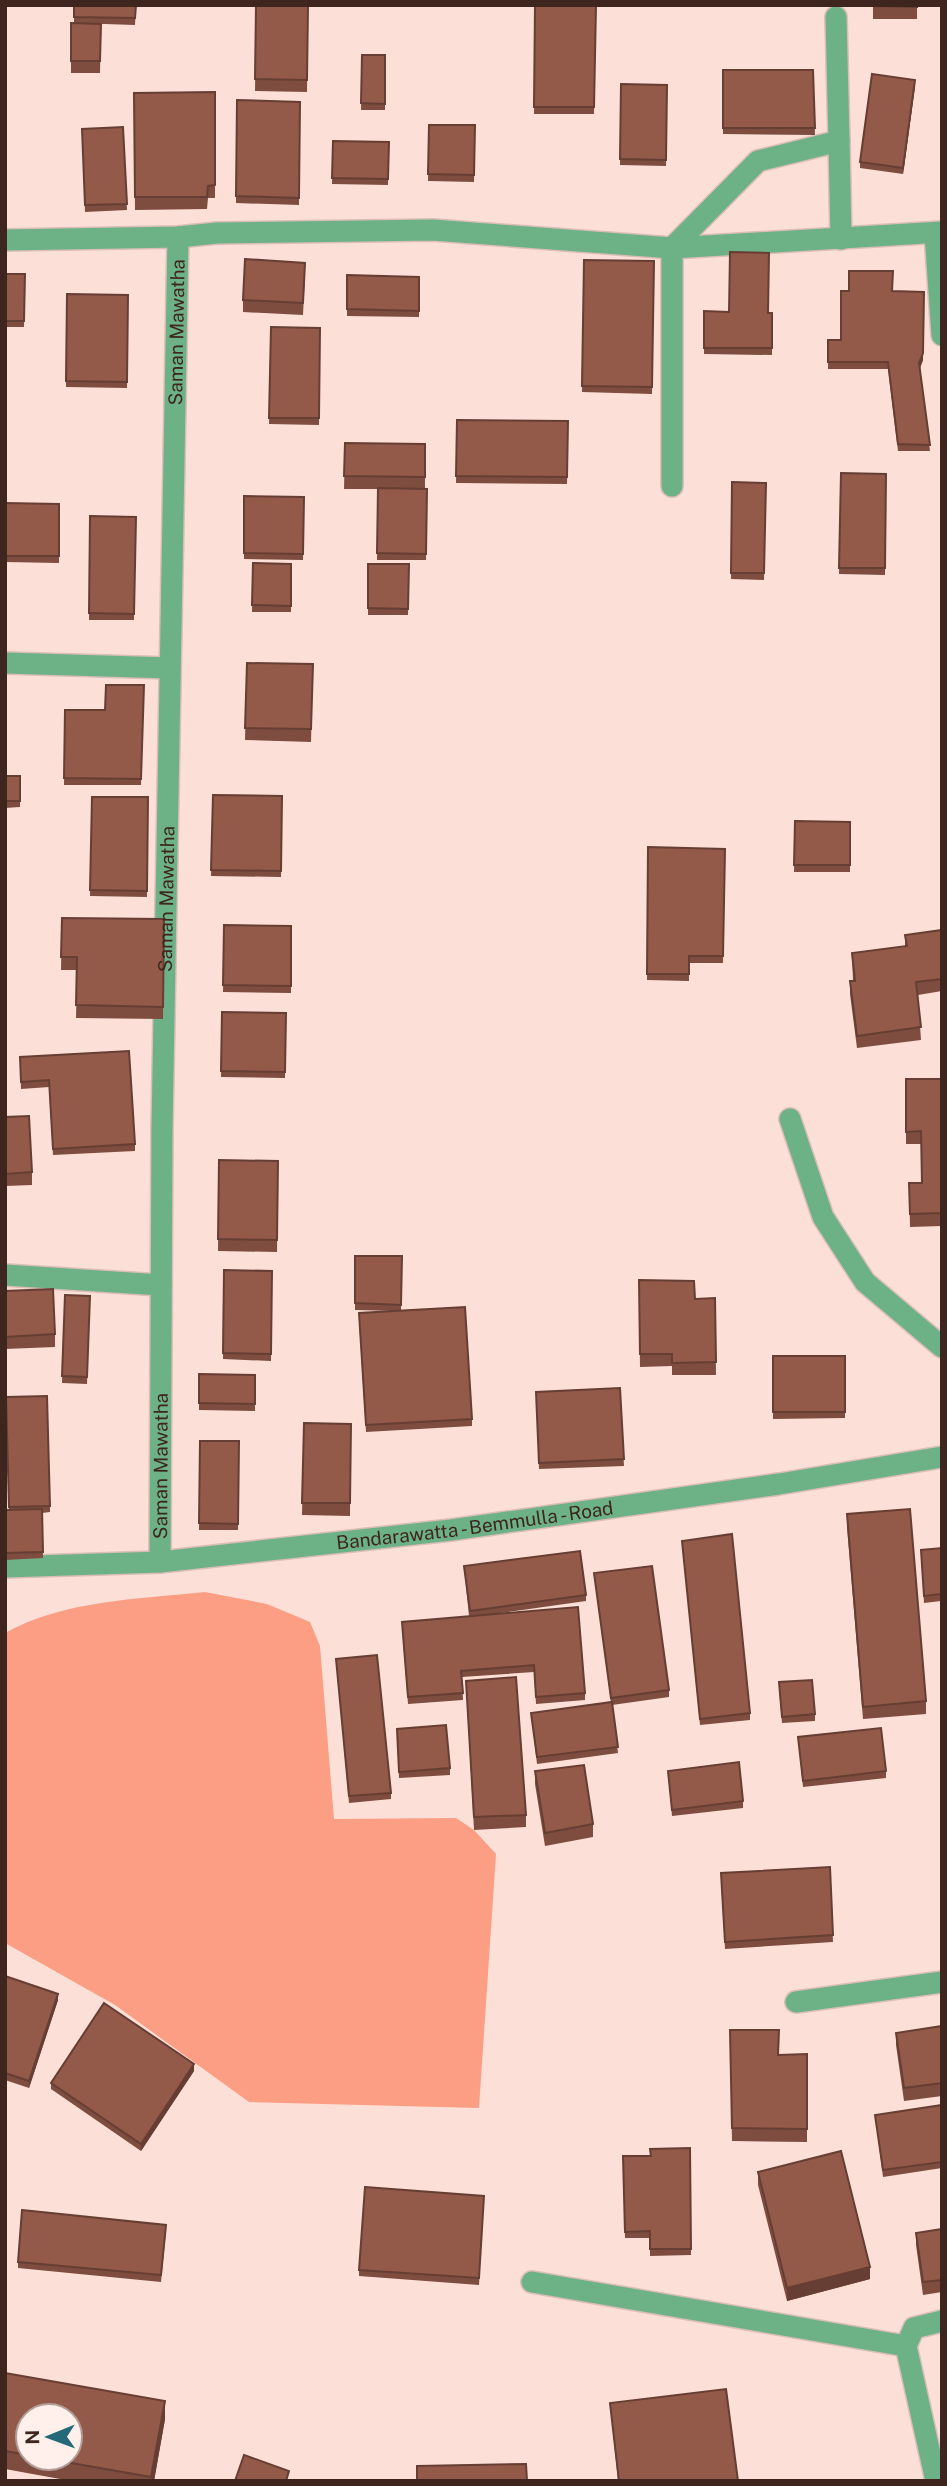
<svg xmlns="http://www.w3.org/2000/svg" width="947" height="2486" viewBox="0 0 947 2486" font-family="'Public Sans',sans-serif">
  <rect width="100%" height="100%" fill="#fce0d8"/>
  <path fill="#fc9e84" d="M205 1592 267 1604 310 1622 320 1646 334 1819 456 1818 474 1830 496 1854 479 2108 249 2102 115 2005 5 1943V1633C64 1600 140 1599 205 1592Z"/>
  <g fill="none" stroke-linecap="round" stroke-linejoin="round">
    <g stroke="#dabeb7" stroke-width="24">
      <g id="minor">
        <path d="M839 141 841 239"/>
        <path d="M935 233 942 335"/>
        <path d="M5 240 178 237 217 233 433 230 672 248 758 161 839 141 836 17"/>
        <path d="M672 486V248L942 232"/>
        <path d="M5 663 170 668"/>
        <path d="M790 1119 823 1217 865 1282 942 1347"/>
        <path d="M5 1275 161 1285"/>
        <path id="s1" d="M160 1562 162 1128 178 237"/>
        <path id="s2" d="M5 1567 160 1562 451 1530 779 1484 942 1457"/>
        <path d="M796 2002 942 1982"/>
        <path d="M532 2282 906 2346"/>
        <path d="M936 2481 906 2346 914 2328 942 2321"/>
      </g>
    </g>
    <use href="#minor" stroke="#6db187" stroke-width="21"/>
  </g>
  <path fill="#7e4d3f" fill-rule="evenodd" d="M74 5H136L135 25 74 23Z
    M256 5H308L307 92 255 91Z
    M535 5H596L594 114H534Z
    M873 5H917V19H873Z
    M71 23 101 24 100 73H71Z
    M362 55H385V110H361Z
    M723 70H813L815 135 723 134Z
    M621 84 667 85 666 166 620 165Z
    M915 86 903 174 860 168V162Z
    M215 92V198H208L207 209 135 210 134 93Z
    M237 100 300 102 299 205 236 203Z
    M429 125H475L474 182 428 181Z
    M123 127 127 210 85 212 82 129Z
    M333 141 389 142 388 185 332 184Z
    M584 260 654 261 652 394 582 392Z
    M5 274H25L24 327H5Z
    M305 275 303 315 243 312V300Z
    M347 275 419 277V317L347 316Z
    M892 291 923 360 920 368 930 451H898L888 369H828V340H841Z
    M67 294 128 295 127 388 66 387Z
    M704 311 772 313V355L704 354Z
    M271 327 320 328 319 425 269 424Z
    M457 420 568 421 567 484 456 483Z
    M345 443 425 444V489H427L426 560H377L378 489H344Z
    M841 473 886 474 885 575 839 574Z
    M732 482 766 483 764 580 731 579Z
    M244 496 304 497 303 560 244 559Z
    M5 503 59 504V563L5 562Z
    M90 516 136 517 134 620H89Z
    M253 563 291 564V612H252Z
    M368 564H409L408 615H368Z
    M247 663 313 664 311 742 245 740Z
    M144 685 141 785H64L65 710H105Z
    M5 776H20V807L5 808Z
    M213 795 282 796 281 877 211 876Z
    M92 797H148L147 897 90 896Z
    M795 821 850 822V872H794Z
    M648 847 725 849 723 963H689V981L647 980Z
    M62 918 164 919 163 1019 76 1018 77 970H61Z
    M224 925 291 926V993L223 992Z
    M942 930V991L918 995 921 1040 857 1048 850 994V981H853L852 953 905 946V935Z
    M222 1012 286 1013 285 1078 221 1077Z
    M20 1057 135 1144V1151L53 1155 49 1087 21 1089Z
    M906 1079H942V1226L910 1227 909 1183H922L921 1144H906Z
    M5 1117 32 1172V1185L5 1186Z
    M219 1160 278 1161 277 1252 218 1251Z
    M355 1256H402L401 1311 472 1419V1426L366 1432 359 1320 396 1311 355 1310Z
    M224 1270 272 1271 271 1361 223 1359Z
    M639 1280 695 1299 715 1298 716 1375H672V1366L640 1367Z
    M5 1291 55 1334V1347L5 1349Z
    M65 1295 90 1296 87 1384 62 1383Z
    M773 1356H845V1418L773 1419Z
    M199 1374 255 1375V1411L199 1410Z
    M620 1388 624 1466 539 1469 536 1392Z
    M6 1397 50 1506V1512L42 1513 43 1558 5 1560V1510H9Z
    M304 1423 351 1424 350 1516 302 1515Z
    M200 1441H239L238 1530H199Z
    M847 1514 926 1701V1714L863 1719 847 1527Z
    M682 1541 750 1713V1720L700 1725Z
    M942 1548 941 1601 924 1603 921 1556Z
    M464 1566 586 1595V1601L487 1615 585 1693V1700L536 1704 534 1672 462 1677 463 1700 408 1704 402 1628 469 1616Z
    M594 1573 669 1690V1697L612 1705 618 1753 537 1764 531 1713 611 1703Z
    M336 1659 391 1793V1799L349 1803Z
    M466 1681 526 1815V1827L474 1830Z
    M779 1689 815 1714V1721L782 1723Z
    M397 1735 450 1768V1775L399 1778Z
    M798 1737 886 1771V1778L803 1787Z
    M535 1771 593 1824V1837L545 1846 535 1784Z
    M668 1771 743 1801V1808L672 1816Z
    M830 1867 833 1942 725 1949 721 1880Z
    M5 1976 58 2000 29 2088 5 2080Z
    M942 2026V2096L904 2101 896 2045V2033Z
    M730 2030 778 2055 807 2054V2142L732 2141Z
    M194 2071 141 2151 51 2089V2083Z
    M942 2105V2168L883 2177 875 2115Z
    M690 2148 691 2255 650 2256V2238H625L623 2156H651Z
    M758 2172 870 2279 787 2301 758 2185Z
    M484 2196 479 2285 359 2276V2270Z
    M942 2229V2292L923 2295 916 2245V2233Z
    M166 2231 161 2282 18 2268V2262Z
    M5 2373 165 2419 154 2481H71L5 2469ZM28 2416 70 2458H28Z
    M610 2403 738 2481H618Z"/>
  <path fill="#673e33" d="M915 80V86L903 174V168Z
    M924 299 923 360 919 370Z
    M58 1994V2000L29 2088V2081Z
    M194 2064V2071L141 2151V2144Z
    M870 2267V2279L787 2301V2288Z
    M165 2401V2419L154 2481H151Z"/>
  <path fill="#935949" stroke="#673e33" stroke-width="2" d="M74 5H136L135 18 74 17Z
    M256 5H308L307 80 255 79Z
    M535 5H596L594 107H534Z
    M873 5H917V7L873 6Z
    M71 23 101 24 100 61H71Z
    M362 55H385V104L361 103Z
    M723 70H813L815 128H723Z
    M872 74 915 80 903 168 860 162Z
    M621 84 667 85 666 160 620 159Z
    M215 92V185L208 186 207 197H135L134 93Z
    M237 100 300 102 299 198 236 196Z
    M429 125H475L474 175 428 174Z
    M123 127 127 204 85 205 82 129Z
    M333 141 389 142 388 179 332 178Z
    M730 252 769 253 768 313H772V348H704V311L729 312Z
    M245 259 305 263 303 303 243 300Z
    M584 260 654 261 652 387 582 386Z
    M849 271H893L892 291 924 292 923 353 919 363 930 445 898 444 888 362H828V340H841V291H849Z
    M5 274H25L24 321H5Z
    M347 275 419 277V311L347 309Z
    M67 294 128 295 127 382 66 381Z
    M271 327 320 328 319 418H269Z
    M457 420 568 421 567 477 456 476Z
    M345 443 425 444V477L344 476Z
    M841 473 886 474 885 568H839Z
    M732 482 766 483 764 573H731Z
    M378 488 427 489 426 554 377 553Z
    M244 496 304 497 303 554 244 553Z
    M5 503 59 504V556H5Z
    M90 516 136 517 134 614 89 613Z
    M253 563 291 564V606L252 605Z
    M368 564H409L408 609 368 608Z
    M247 663 313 664 311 729 245 728Z
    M106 685H144L141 779 64 778 65 710H105Z
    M5 776H20V801H5Z
    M213 795 282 796 281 871 211 870Z
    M92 797H148L147 891 90 890Z
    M795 821 850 822V865H794Z
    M648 847 725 849 723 956H689V974H647Z
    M62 918 164 919 163 1007 76 1005 77 957H61Z
    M224 925 291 926V986L223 985Z
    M942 930V979L916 982 921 1027 857 1036 850 981H855L852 953 907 946 905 935Z
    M222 1012 286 1013 285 1072 221 1071Z
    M129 1051 135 1144 53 1149 49 1080 21 1082 20 1057Z
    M906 1079H942V1213L910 1214 909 1183H922L921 1131 906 1132Z
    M29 1116 32 1172 5 1174V1117Z
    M219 1160 278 1161 277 1240 218 1239Z
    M355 1256H402L401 1305 355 1303Z
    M224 1270 272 1271 271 1354 223 1353Z
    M639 1280 694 1281 695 1299 715 1298 716 1362 672 1363V1354H640Z
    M53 1289 55 1334 5 1337V1291Z
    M65 1295 90 1296 87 1377 62 1376Z
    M465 1307 472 1419 366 1425 359 1313Z
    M773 1356H845V1412H773Z
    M199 1374 255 1375V1404L199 1403Z
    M620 1388 624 1459 539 1463 536 1392Z
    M47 1396 50 1506 9 1507 6 1397Z
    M304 1423 351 1424 350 1503H302Z
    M200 1441H239L238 1524 199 1523Z
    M42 1509 43 1552 5 1553V1510Z
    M910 1509 926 1701 863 1707 847 1514Z
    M732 1534 750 1713 700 1719 682 1541Z
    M942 1548V1604L941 1594 924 1596 921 1550Z
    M580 1551 586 1595 470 1611 464 1566Z
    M652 1566 669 1690 611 1698 594 1573Z
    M578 1607 585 1693 536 1697 534 1665 461 1671 463 1693 408 1697 402 1622Z
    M377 1655 391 1793 349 1796 336 1659Z
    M516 1677 526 1815 474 1817 466 1681Z
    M812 1680 815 1714 782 1717 779 1682Z
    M612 1702 618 1747 537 1757 531 1713Z
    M446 1725 450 1768 399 1772 397 1729Z
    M881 1728 886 1771 803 1781 798 1737Z
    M739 1762 743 1801 672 1810 668 1771Z
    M584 1765 593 1824 545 1833 535 1771Z
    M830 1867 833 1935 725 1942 721 1873Z
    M5 1976 58 1994 29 2081 5 2073Z
    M104 2003 194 2064 141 2144 51 2083Z
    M942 2026V2083L904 2088 896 2033Z
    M730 2030H779L778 2055 807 2054V2129L732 2128Z
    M942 2105V2162L883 2170 875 2115Z
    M690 2148 691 2249H650V2231L625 2232 623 2156H651L650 2149Z
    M841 2151 870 2267 787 2288 758 2172Z
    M365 2187 484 2196 479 2278 359 2270Z
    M22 2210 166 2225 161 2275 18 2262Z
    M942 2229V2280L923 2282 916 2233Z
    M5 2373 165 2401 151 2477 43 2458H70V2416H28V2455L5 2451Z
    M726 2389 738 2481H619L610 2403Z
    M244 2455 289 2471 286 2481H235Z
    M526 2464 527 2481H417V2466Z"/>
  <g text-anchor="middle" stroke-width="7" stroke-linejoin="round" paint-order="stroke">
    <g font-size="19" fill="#3e251e" stroke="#fff0ec">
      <text dy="7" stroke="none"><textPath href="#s1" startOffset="1230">Saman Mawatha</textPath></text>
      <text dy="7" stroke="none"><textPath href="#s1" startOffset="663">Saman Mawatha</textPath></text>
      <text dy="7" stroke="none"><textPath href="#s1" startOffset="96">Saman Mawatha</textPath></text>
      <text dy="7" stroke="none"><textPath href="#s2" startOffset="472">Bandarawatta - Bemmulla - Road</textPath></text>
    </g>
  </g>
  <rect width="947" height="2486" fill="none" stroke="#3e251e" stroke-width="14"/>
  <g transform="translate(49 2437) rotate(269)"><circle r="33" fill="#fff0ec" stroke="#b29f9a" stroke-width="2"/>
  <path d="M0-5L12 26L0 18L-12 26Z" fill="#246979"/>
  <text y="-10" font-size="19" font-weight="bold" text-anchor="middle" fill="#3e251e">N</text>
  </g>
</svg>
